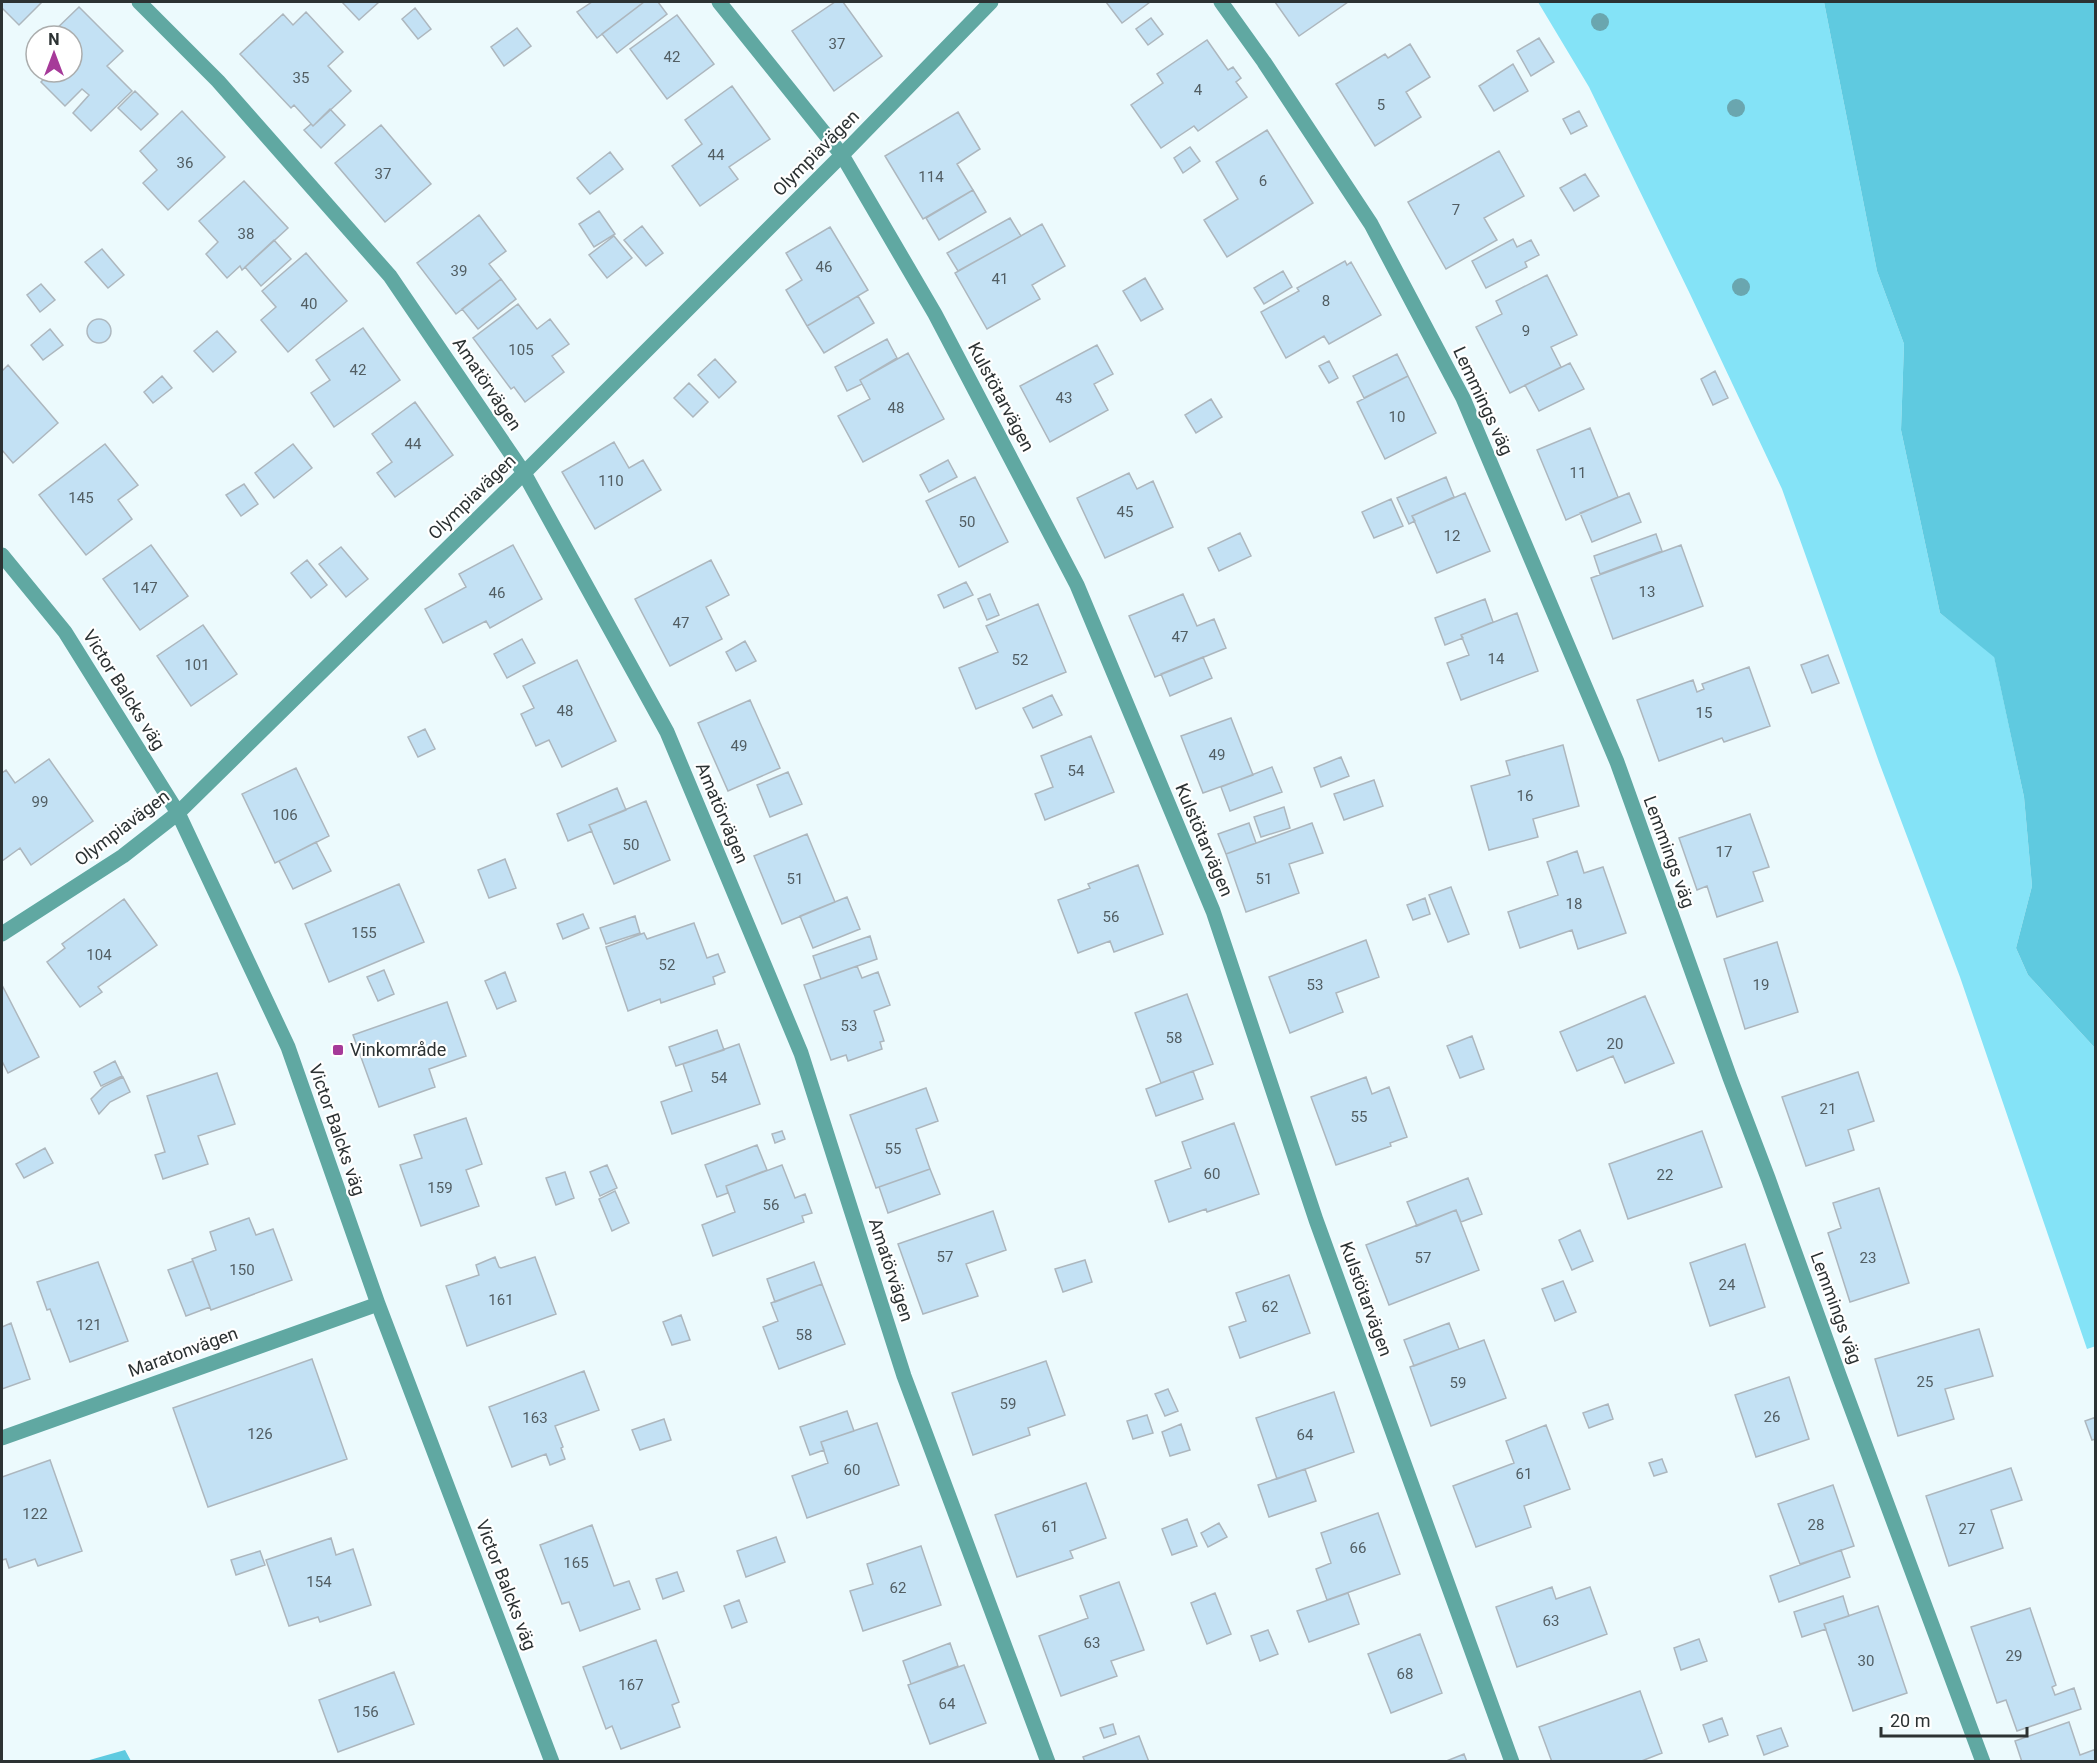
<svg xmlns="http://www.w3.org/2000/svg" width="2097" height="1763" viewBox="0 0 2097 1763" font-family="Roboto,sans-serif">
  <rect width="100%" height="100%" fill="#ecfafd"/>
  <path fill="#84e3f7" d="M1538 2H1824L1877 271 1904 344 1901 430 1940 613 1994 656 2024 797 2032 886 2016 948 2028 975 2095 1048 2096 1346 2087 1349 1960 977 1879 762 1782 489 1690 294 1589 87Z"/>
  <path fill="#5fcae0" d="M1824 2H2095V1048L2028 975 2016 948 2032 886 2024 797 1994 657 1940 613 1901 430 1904 344 1877 271Z
    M125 1750 131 1761H86Z"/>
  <path fill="#c3e1f4" stroke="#adb7be" stroke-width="1.5" d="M2 2H42L19 25 2 8Z
    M342 2H379L359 20Z
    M592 2H644L597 38 577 12Z
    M644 2H658L667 14 617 53 602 34Z
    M835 2H843L882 56 834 91 792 31Z
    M1106 2H1150L1122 23Z
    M1275 2H1348L1299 36Z
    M79 7 123 51 107 66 132 91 91 131 73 113 89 95 82 89 65 106 41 82 50 72H72V36H49Z
    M415 8 431 29 418 39 402 19Z
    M306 12 343 52 328 66 351 91 313 126 294 105 291 108 240 54 283 14 293 25Z
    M677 15 714 64 667 99 630 49Z
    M1151 18 1163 34 1148 45 1136 29Z
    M517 28 531 46 504 66 491 47Z
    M1539 38 1554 62 1531 76 1517 51Z
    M1207 40 1228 70 1233 67 1241 78 1236 82 1247 97 1198 131 1194 126 1161 148 1131 105 1163 83 1157 74Z
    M1410 44 1430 77 1406 92 1421 117 1375 146 1336 84 1385 54 1388 58Z
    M1513 64 1528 91 1494 111 1479 86Z
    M732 86 770 139 729 167 738 179 700 206 672 166 702 144 685 120Z
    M135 91 158 114 141 130 118 108Z
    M330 109 345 125 321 148 304 130 311 124 313 126Z
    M182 111 225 157 168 210 143 183 157 170 140 151Z
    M1579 111 1587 126 1571 134 1563 119Z
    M958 112 980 149 957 164 973 190 923 219 885 156Z
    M381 125 431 184 385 222 335 163Z
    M1267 130 1313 203 1227 257 1204 220 1238 199 1216 162Z
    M1190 147 1200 161 1183 173 1174 158Z
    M1499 151 1524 196 1484 218 1497 240 1446 269 1408 202Z
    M610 152 623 169 590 194 577 178Z
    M1585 174 1599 196 1574 211 1560 188Z
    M244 181 288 228 242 270 240 266 227 278 206 254 218 242 199 221Z
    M973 190 986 212 939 240 926 218Z
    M599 211 615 234 594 247 579 224Z
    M479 215 506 251 489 264 501 279 456 314 417 263Z
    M1010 218 1021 236 958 271 947 253Z
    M1042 224 1065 266 1032 285 1040 299 987 329 955 273Z
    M642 226 663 253 646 266 624 240Z
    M830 227 868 290 807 326 786 290 802 280 786 253Z
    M614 236 632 258 607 278 589 255Z
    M1513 239 1517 247 1531 240 1539 255 1525 262 1527 267 1486 288 1472 261Z
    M274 240 291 259 261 286 245 267Z
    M102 249 124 275 108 288 85 262Z
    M306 253 347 301 288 352 261 320 276 307 262 291Z
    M1345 261 1347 265 1351 262 1381 315 1329 344 1324 336 1286 358 1261 312 1299 291 1297 288Z
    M1283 271 1292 287 1264 304 1254 288Z
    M1547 275 1577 335 1551 347 1561 367 1510 393 1476 327 1502 314 1496 301Z
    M1145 278 1163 309 1141 321 1123 291Z
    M501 279 516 299 478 329 462 309Z
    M41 284 55 300 40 312 27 295Z
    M858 296 874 323 824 353 807 326Z
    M518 304 537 329 550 319 569 344 552 356 564 372 525 402 514 387 511 389 473 338Z
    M87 331a12 12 0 1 1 24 0a12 12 0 1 1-24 0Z
    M363 328 400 380 334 427 311 393 330 380 316 360Z
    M50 329 63 345 43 360 31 345Z
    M217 331 236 352 213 372 194 351Z
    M887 339 897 358 860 380 862 384 847 391 835 367Z
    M1097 345 1113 374 1094 384 1108 410 1050 442 1020 386Z
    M908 353 944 419 863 462 838 416 870 399 860 380Z
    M1397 354 1408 376 1364 398 1353 376Z
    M715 359 736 382 719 398 698 375Z
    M1329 361 1338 378 1329 383 1319 366Z
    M1570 363 1584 389 1539 411 1525 385Z
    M8 365 58 423 13 463 2 450V371Z
    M1715 371 1728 398 1713 405 1701 379Z
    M162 376 172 388 153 403 144 392Z
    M1408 376 1436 433 1385 459 1357 402Z
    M689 383 708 402 693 417 674 398Z
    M1211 399 1222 417 1196 433 1185 415Z
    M415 402 453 455 395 497 377 473 392 462 372 434Z
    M1590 428 1618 497 1566 520 1537 450Z
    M614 442 629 468 643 460 661 490 595 529 562 472Z
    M105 444 138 485 118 500 132 519 86 555 39 495Z
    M293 444 312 468 274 498 255 473Z
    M948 460 957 477 929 492 920 475Z
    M1129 473 1137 489 1153 481 1173 527 1105 558 1077 498Z
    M975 477 1008 542 959 567 926 501Z
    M1446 477 1454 497 1412 516 1415 521 1409 524 1397 498Z
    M244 484 258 504 241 516 226 495Z
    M1465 493 1490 551 1437 573 1412 516Z
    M1629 493 1641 522 1592 542 1580 513Z
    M1391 499 1403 526 1374 538 1362 512Z
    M1240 533 1251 556 1219 571 1208 548Z
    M1656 534 1662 551 1600 574 1594 556Z
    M151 545 188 596 140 630 103 579Z
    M513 545 542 599 490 628 486 621 443 643 425 609 466 587 459 574Z
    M1681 545 1703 606 1613 639 1591 578Z
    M341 547 368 579 346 597 319 564Z
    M307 560 327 585 311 598 291 573Z
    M711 560 729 595 706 607 722 639 670 666 635 599Z
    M966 582 973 595 944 608 938 595Z
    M990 594 999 615 987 620 978 599Z
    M1183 594 1197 626 1214 619 1226 648 1155 677 1129 616Z
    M1485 599 1493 622 1461 635 1463 638 1445 645 1435 618Z
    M1038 604 1066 672 976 709 959 668 998 652 986 626Z
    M1517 613 1538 671 1461 700 1447 663 1469 655 1461 635Z
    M203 625 237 674 191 706 157 656Z
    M522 639 535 663 507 678 494 654Z
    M745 641 756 661 736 671 726 652Z
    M1828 655 1839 683 1812 693 1801 665Z
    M1203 657 1212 678 1170 696 1161 674Z
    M577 660 616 741 562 767 549 740 536 746 521 714 534 708 523 686Z
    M1749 667 1770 726 1724 742 1722 738 1659 761 1637 700 1693 680 1697 692 1704 689 1702 684Z
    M1052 695 1062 715 1033 728 1023 708Z
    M750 700 780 768 728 791 698 723Z
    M1231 718 1253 775 1203 793 1181 736Z
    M425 729 435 749 418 757 408 737Z
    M1091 736 1114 792 1045 820 1035 794 1053 787 1041 756Z
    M1563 745 1579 806 1533 819 1538 837 1489 850 1471 786 1510 775 1506 761Z
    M1341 757 1349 776 1321 787 1314 768Z
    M49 759 93 821 31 865 20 848 2 861V773L6 770 15 783Z
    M1272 767 1282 792 1230 811 1221 787Z
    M296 768 329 836 275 863 242 794Z
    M788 772 802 804 770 817 757 785Z
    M1374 780 1383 806 1344 820 1334 794Z
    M617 788 626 810 589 825 592 831 568 841 557 814Z
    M646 801 670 860 614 884 589 825Z
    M1284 807 1290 828 1261 837 1254 817Z
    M1750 814 1769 867 1753 872 1763 901 1717 917 1707 886 1697 890 1679 838Z
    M1249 823 1256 843 1226 854 1218 834Z
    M1312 823 1323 853 1289 864 1299 893 1246 912 1226 854Z
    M807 834 835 902 782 924 754 856Z
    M316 842 331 871 293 889 279 861Z
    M1577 851 1584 873 1603 867 1626 933 1578 949 1572 930 1520 948 1508 912 1558 895 1547 862Z
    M505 859 516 888 489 898 478 870Z
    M1138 865 1163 934 1114 952 1110 941 1078 953 1058 900 1090 888 1088 884Z
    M399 884 424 942 329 982 305 924Z
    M1451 887 1469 934 1448 942 1429 895Z
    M847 897 860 929 813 948 800 916Z
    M1425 898 1430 914 1413 920 1407 905Z
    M124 899 157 945 98 987 102 992 80 1007 47 962 65 948 62 944Z
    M583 914 589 928 563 939 557 924Z
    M635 916 640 933 606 944 600 928Z
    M694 923 707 958 718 954 725 972 713 977 715 984 661 1003 660 999 628 1011 606 947 644 933 647 939Z
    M870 936 877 959 821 979 813 956Z
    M1366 940 1379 977 1336 993 1343 1012 1290 1033 1269 977Z
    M1777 942 1798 1012 1745 1029 1724 959Z
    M857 966 862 978 878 972 890 1005 874 1011 884 1041 880 1042 882 1049 848 1061 846 1055 831 1060 804 985Z
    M384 970 394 994 378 1001 367 977Z
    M505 972 516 1001 497 1009 485 981Z
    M2 985 39 1057 8 1073 2 1061Z
    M1187 994 1213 1064 1161 1083 1135 1013Z
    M1645 996 1674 1063 1625 1083 1613 1056 1577 1071 1560 1032Z
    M447 1002 466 1056 429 1069 435 1087 379 1107 353 1035Z
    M717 1030 724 1050 676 1066 669 1047Z
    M1472 1036 1484 1069 1460 1078 1447 1046Z
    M739 1044 760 1104 672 1134 661 1102 692 1091 683 1064Z
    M115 1061 122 1076 101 1086 94 1072Z
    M1193 1071 1203 1099 1156 1116 1146 1089Z
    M1858 1072 1874 1121 1848 1130 1854 1150 1806 1166 1782 1097Z
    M217 1073 235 1124 198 1136 208 1164 163 1179 155 1155 165 1152 147 1096Z
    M123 1077 130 1092 110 1102 99 1114 91 1099 103 1087Z
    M1366 1077 1372 1094 1389 1087 1407 1137 1390 1143 1391 1146 1336 1165 1311 1097Z
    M926 1088 938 1121 916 1129 930 1169 876 1188 850 1115Z
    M466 1118 482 1164 466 1170 479 1206 421 1226 400 1165 422 1158 414 1135Z
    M1234 1123 1259 1194 1207 1212 1206 1209 1169 1222 1155 1181 1191 1168 1182 1142Z
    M782 1131 785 1139 775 1143 772 1134Z
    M1702 1131 1722 1187 1628 1219 1609 1164Z
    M757 1145 767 1170 726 1186 728 1193 717 1197 705 1165Z
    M45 1148 53 1163 24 1178 16 1164Z
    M607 1165 617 1188 600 1196 590 1172Z
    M782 1165 795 1198 805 1194 812 1213 802 1216 804 1222 713 1256 702 1225 735 1212 726 1186Z
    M930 1169 940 1194 888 1213 879 1187Z
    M565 1172 574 1198 556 1205 546 1178Z
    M1468 1178 1482 1214 1461 1222 1456 1210 1417 1226 1407 1202Z
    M1879 1188 1909 1283 1850 1302 1828 1233 1841 1228 1833 1203Z
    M615 1191 629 1223 612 1231 599 1199Z
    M1456 1210 1479 1270 1389 1305 1366 1245Z
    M993 1211 1006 1250 966 1264 978 1296 923 1314 898 1244Z
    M249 1218 256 1235 273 1229 292 1280 211 1310 192 1259 216 1250 210 1232Z
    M1580 1230 1593 1261 1572 1270 1559 1240Z
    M1745 1244 1765 1307 1710 1326 1690 1263Z
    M495 1257 499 1267 501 1268 535 1257 556 1314 467 1346 446 1286 479 1275 476 1265Z
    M1085 1260 1092 1282 1063 1292 1055 1269Z
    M193 1261 210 1307 186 1316 168 1270Z
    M98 1262 128 1341 70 1362 50 1309 47 1310 37 1282Z
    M814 1262 822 1284 775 1302 767 1279Z
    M1289 1275 1310 1333 1240 1358 1229 1327 1246 1321 1236 1293Z
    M1563 1281 1576 1312 1555 1321 1542 1289Z
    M822 1284 845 1344 779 1369 763 1327 778 1321 771 1303Z
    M681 1315 690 1340 672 1345 663 1322Z
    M11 1323 30 1379 2 1389V1327Z
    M1449 1323 1459 1349 1414 1366 1404 1340Z
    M1979 1329 1993 1376 1945 1389 1954 1419 1898 1436 1875 1359Z
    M1484 1340 1506 1398 1431 1426 1410 1367Z
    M312 1359 347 1459 208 1507 173 1408Z
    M1046 1361 1065 1415 1028 1428 1030 1435 973 1455 952 1393Z
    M584 1371 599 1410 555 1426 563 1447 561 1448 565 1459 550 1465 546 1454 512 1467 489 1407Z
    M1789 1377 1809 1439 1756 1457 1735 1395Z
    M1168 1389 1178 1411 1165 1416 1155 1394Z
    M1334 1392 1354 1452 1277 1479 1256 1418Z
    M1608 1404 1613 1419 1589 1428 1583 1413Z
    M847 1411 854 1431 821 1442 824 1450 810 1455 800 1427Z
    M1147 1415 1153 1433 1133 1439 1127 1421Z
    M2096 1417V1439L2092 1440 2085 1421Z
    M664 1419 671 1440 640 1450 632 1430Z
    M877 1423 899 1485 807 1518 792 1476 828 1463 821 1442Z
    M1181 1424 1190 1450 1170 1456 1162 1432Z
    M1546 1425 1570 1489 1524 1506 1531 1527 1476 1547 1453 1486 1514 1463 1506 1441Z
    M1662 1459 1667 1472 1654 1476 1649 1463Z
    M50 1460 82 1551 38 1566 35 1559 9 1568 6 1559 2 1560V1477Z
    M2011 1468 2022 1500 1991 1510 2003 1548 1949 1566 1926 1496Z
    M1305 1469 1316 1501 1269 1517 1258 1485Z
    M1086 1483 1106 1538 1070 1551 1073 1558 1017 1577 995 1515Z
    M1833 1485 1854 1546 1800 1564 1778 1504Z
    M1378 1513 1400 1574 1327 1600 1316 1569 1331 1563 1321 1533Z
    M1187 1519 1197 1546 1172 1555 1162 1529Z
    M1219 1523 1227 1537 1208 1547 1201 1533Z
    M592 1525 614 1586 629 1581 640 1609 580 1631 569 1602 562 1604 540 1545Z
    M776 1537 785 1562 746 1577 737 1551Z
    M331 1538 336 1555 353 1549 371 1605 320 1622 318 1617 289 1626 266 1560Z
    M921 1546 941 1605 863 1631 850 1591 873 1584 867 1564Z
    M1841 1550 1850 1577 1779 1602 1770 1576Z
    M260 1551 265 1565 236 1575 231 1560Z
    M677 1572 684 1591 663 1599 656 1579Z
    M1119 1582 1144 1650 1111 1661 1117 1676 1061 1696 1039 1636 1088 1618 1080 1596Z
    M1552 1587 1556 1599 1590 1587 1607 1634 1517 1667 1496 1607Z
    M1215 1593 1231 1634 1207 1644 1191 1603Z
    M1348 1593 1359 1624 1309 1642 1297 1611Z
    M1843 1596 1849 1616 1824 1624 1826 1629 1802 1637 1794 1612Z
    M739 1600 747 1622 732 1628 724 1606Z
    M1878 1606 1907 1693 1853 1711 1824 1624Z
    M2030 1608 2056 1685 2052 1687 2055 1695 2074 1688 2081 1709 2017 1731 2006 1700 1997 1703 1971 1627Z
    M1268 1630 1278 1654 1260 1661 1251 1636Z
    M1420 1634 1442 1693 1391 1713 1368 1654Z
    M1699 1639 1707 1661 1681 1670 1674 1648Z
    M656 1640 679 1702 672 1705 680 1727 621 1749 612 1726 606 1729 583 1667Z
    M950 1643 958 1666 911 1684 903 1661Z
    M964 1665 986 1723 930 1744 908 1685Z
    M394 1672 414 1724 338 1752 319 1700Z
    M1640 1691 1662 1753 1639 1762H1552L1539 1727Z
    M1722 1718 1728 1735 1709 1742 1703 1725Z
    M2069 1722 2080 1755 2096 1749V1762H2022L2015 1741Z
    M1113 1724 1116 1734 1104 1738 1100 1728Z
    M1781 1728 1788 1746 1764 1755 1757 1736Z
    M1139 1736 1149 1762H1085L1083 1757Z
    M1464 1754 1467 1762H1444Z"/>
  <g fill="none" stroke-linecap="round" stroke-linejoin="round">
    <path stroke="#60a8a2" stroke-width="15" d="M139 2 218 81 390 276 524 473 667 732 801 1053 904 1376 1048 1762
      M719 2 842 155 935 314 1077 585 1213 911 1316 1220 1512 1762
      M1221 2 1264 62 1371 224 1463 398 1617 762 1730 1078 1768 1178 1839 1375 1983 1762
      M2 555 65 632 178 813 288 1047 378 1304 552 1762
      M2 934 123 856 178 813 524 473 842 155 991 2
      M2 1438 378 1304"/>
  </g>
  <g fill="#6aa6af">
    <circle cx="1600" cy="22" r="9"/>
    <circle cx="1736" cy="108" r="9"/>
    <circle cx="1741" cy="287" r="9"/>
  </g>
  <rect fill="#a63a99" stroke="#fff" stroke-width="2" x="332" y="1044" width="12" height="12" rx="3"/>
  <g text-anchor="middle" stroke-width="4.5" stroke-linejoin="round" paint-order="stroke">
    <g font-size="15" fill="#525e63">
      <text x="837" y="49">37</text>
      <text x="672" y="62">42</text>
      <text x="301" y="83">35</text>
      <text x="1198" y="95">4</text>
      <text x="1381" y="110">5</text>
      <text x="716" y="160">44</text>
      <text x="185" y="168">36</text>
      <text x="383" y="179">37</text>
      <text x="931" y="182">114</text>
      <text x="1263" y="186">6</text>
      <text x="1456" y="215">7</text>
      <text x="246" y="239">38</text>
      <text x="824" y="272">46</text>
      <text x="459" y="276">39</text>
      <text x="1000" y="284">41</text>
      <text x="1326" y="306">8</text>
      <text x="309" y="309">40</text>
      <text x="1526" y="336">9</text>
      <text x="521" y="355">105</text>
      <text x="358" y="375">42</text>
      <text x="1064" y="403">43</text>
      <text x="896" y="413">48</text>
      <text x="1397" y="422">10</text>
      <text x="413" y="449">44</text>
      <text x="1578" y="478">11</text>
      <text x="611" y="486">110</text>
      <text x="81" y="503">145</text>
      <text x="1125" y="517">45</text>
      <text x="967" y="527">50</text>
      <text x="1452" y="541">12</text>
      <text x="145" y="593">147</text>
      <text x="1647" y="597">13</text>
      <text x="497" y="598">46</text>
      <text x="681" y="628">47</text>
      <text x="1180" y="642">47</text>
      <text x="1496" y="664">14</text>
      <text x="1020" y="665">52</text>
      <text x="197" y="670">101</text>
      <text x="565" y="716">48</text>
      <text x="1704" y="718">15</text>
      <text x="739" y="751">49</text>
      <text x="1217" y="760">49</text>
      <text x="1076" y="776">54</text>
      <text x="1525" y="801">16</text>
      <text x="40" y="807">99</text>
      <text x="285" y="820">106</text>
      <text x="631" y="850">50</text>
      <text x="1724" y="857">17</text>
      <text x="795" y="884">51</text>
      <text x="1264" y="884">51</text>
      <text x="1574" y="909">18</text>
      <text x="1111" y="922">56</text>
      <text x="364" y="938">155</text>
      <text x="99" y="960">104</text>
      <text x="667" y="970">52</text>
      <text x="1315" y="990">53</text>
      <text x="1761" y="990">19</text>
      <text x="849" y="1031">53</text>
      <text x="1174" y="1043">58</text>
      <text x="1615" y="1049">20</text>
      <text x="719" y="1083">54</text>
      <text x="1828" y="1114">21</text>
      <text x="1359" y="1122">55</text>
      <text x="893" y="1154">55</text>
      <text x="1212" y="1179">60</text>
      <text x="1665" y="1180">22</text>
      <text x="440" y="1193">159</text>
      <text x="771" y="1210">56</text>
      <text x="945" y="1262">57</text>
      <text x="1423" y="1263">57</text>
      <text x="1868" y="1263">23</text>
      <text x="242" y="1275">150</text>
      <text x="1727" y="1290">24</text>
      <text x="501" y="1305">161</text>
      <text x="1270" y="1312">62</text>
      <text x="89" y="1330">121</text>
      <text x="804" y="1340">58</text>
      <text x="1925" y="1387">25</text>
      <text x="1458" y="1388">59</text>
      <text x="1008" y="1409">59</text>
      <text x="1772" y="1422">26</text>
      <text x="535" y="1423">163</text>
      <text x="260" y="1439">126</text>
      <text x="1305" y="1440">64</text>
      <text x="852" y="1475">60</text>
      <text x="1524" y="1479">61</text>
      <text x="35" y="1519">122</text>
      <text x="1816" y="1530">28</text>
      <text x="1050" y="1532">61</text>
      <text x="1967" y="1534">27</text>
      <text x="1358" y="1553">66</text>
      <text x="576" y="1568">165</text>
      <text x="319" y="1587">154</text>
      <text x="898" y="1593">62</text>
      <text x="1551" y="1626">63</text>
      <text x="1092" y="1648">63</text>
      <text x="2014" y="1661">29</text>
      <text x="1866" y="1666">30</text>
      <text x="1405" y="1679">68</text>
      <text x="631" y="1690">167</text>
      <text x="947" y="1709">64</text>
      <text x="366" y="1717">156</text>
    </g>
    <g font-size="18" fill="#2c3233" stroke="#fff">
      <text transform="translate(816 153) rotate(-45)" y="6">Olympiavägen</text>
      <text transform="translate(487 384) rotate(56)" y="6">Amatörvägen</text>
      <text transform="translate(1001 397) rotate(62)" y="6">Kulstötarvägen</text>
      <text transform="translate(1483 401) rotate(65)" y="6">Lemmings väg</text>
      <text transform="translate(472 497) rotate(-44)" y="6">Olympiavägen</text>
      <text transform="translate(124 690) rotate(58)" y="6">Victor Balcks väg</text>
      <text transform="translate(722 813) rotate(67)" y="6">Amatörvägen</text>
      <text transform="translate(122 828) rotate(-37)" y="6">Olympiavägen</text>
      <text transform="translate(1204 840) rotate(67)" y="6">Kulstötarvägen</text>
      <text transform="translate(1669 852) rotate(70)" y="6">Lemmings väg</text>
      <text transform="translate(337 1130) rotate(71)" y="6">Victor Balcks väg</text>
      <text transform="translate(891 1270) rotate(72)" y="6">Amatörvägen</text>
      <text transform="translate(1366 1299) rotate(70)" y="6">Kulstötarvägen</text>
      <text transform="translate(1836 1308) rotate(70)" y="6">Lemmings väg</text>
      <text transform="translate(183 1352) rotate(-20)" y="6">Maratonvägen</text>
      <text transform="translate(506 1585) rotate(69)" y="6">Victor Balcks väg</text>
    </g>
    <g font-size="18" fill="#2c3233" stroke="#fff" text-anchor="start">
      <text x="350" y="1056">Vinkområde</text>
    </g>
  </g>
  <rect width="2097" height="1763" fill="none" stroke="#2c3233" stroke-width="6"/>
  <g transform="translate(54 54)"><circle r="28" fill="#ffffff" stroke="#abadad" stroke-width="1.5"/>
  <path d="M0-4.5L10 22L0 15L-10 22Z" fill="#a63a99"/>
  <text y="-9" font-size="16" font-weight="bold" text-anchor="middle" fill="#2c3233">N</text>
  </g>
  <path d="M1881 1727v9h146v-9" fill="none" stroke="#2c3233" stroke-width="3"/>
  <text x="1890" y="1727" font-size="18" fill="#2c3233" stroke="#ffffff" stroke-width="4.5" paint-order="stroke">20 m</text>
</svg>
